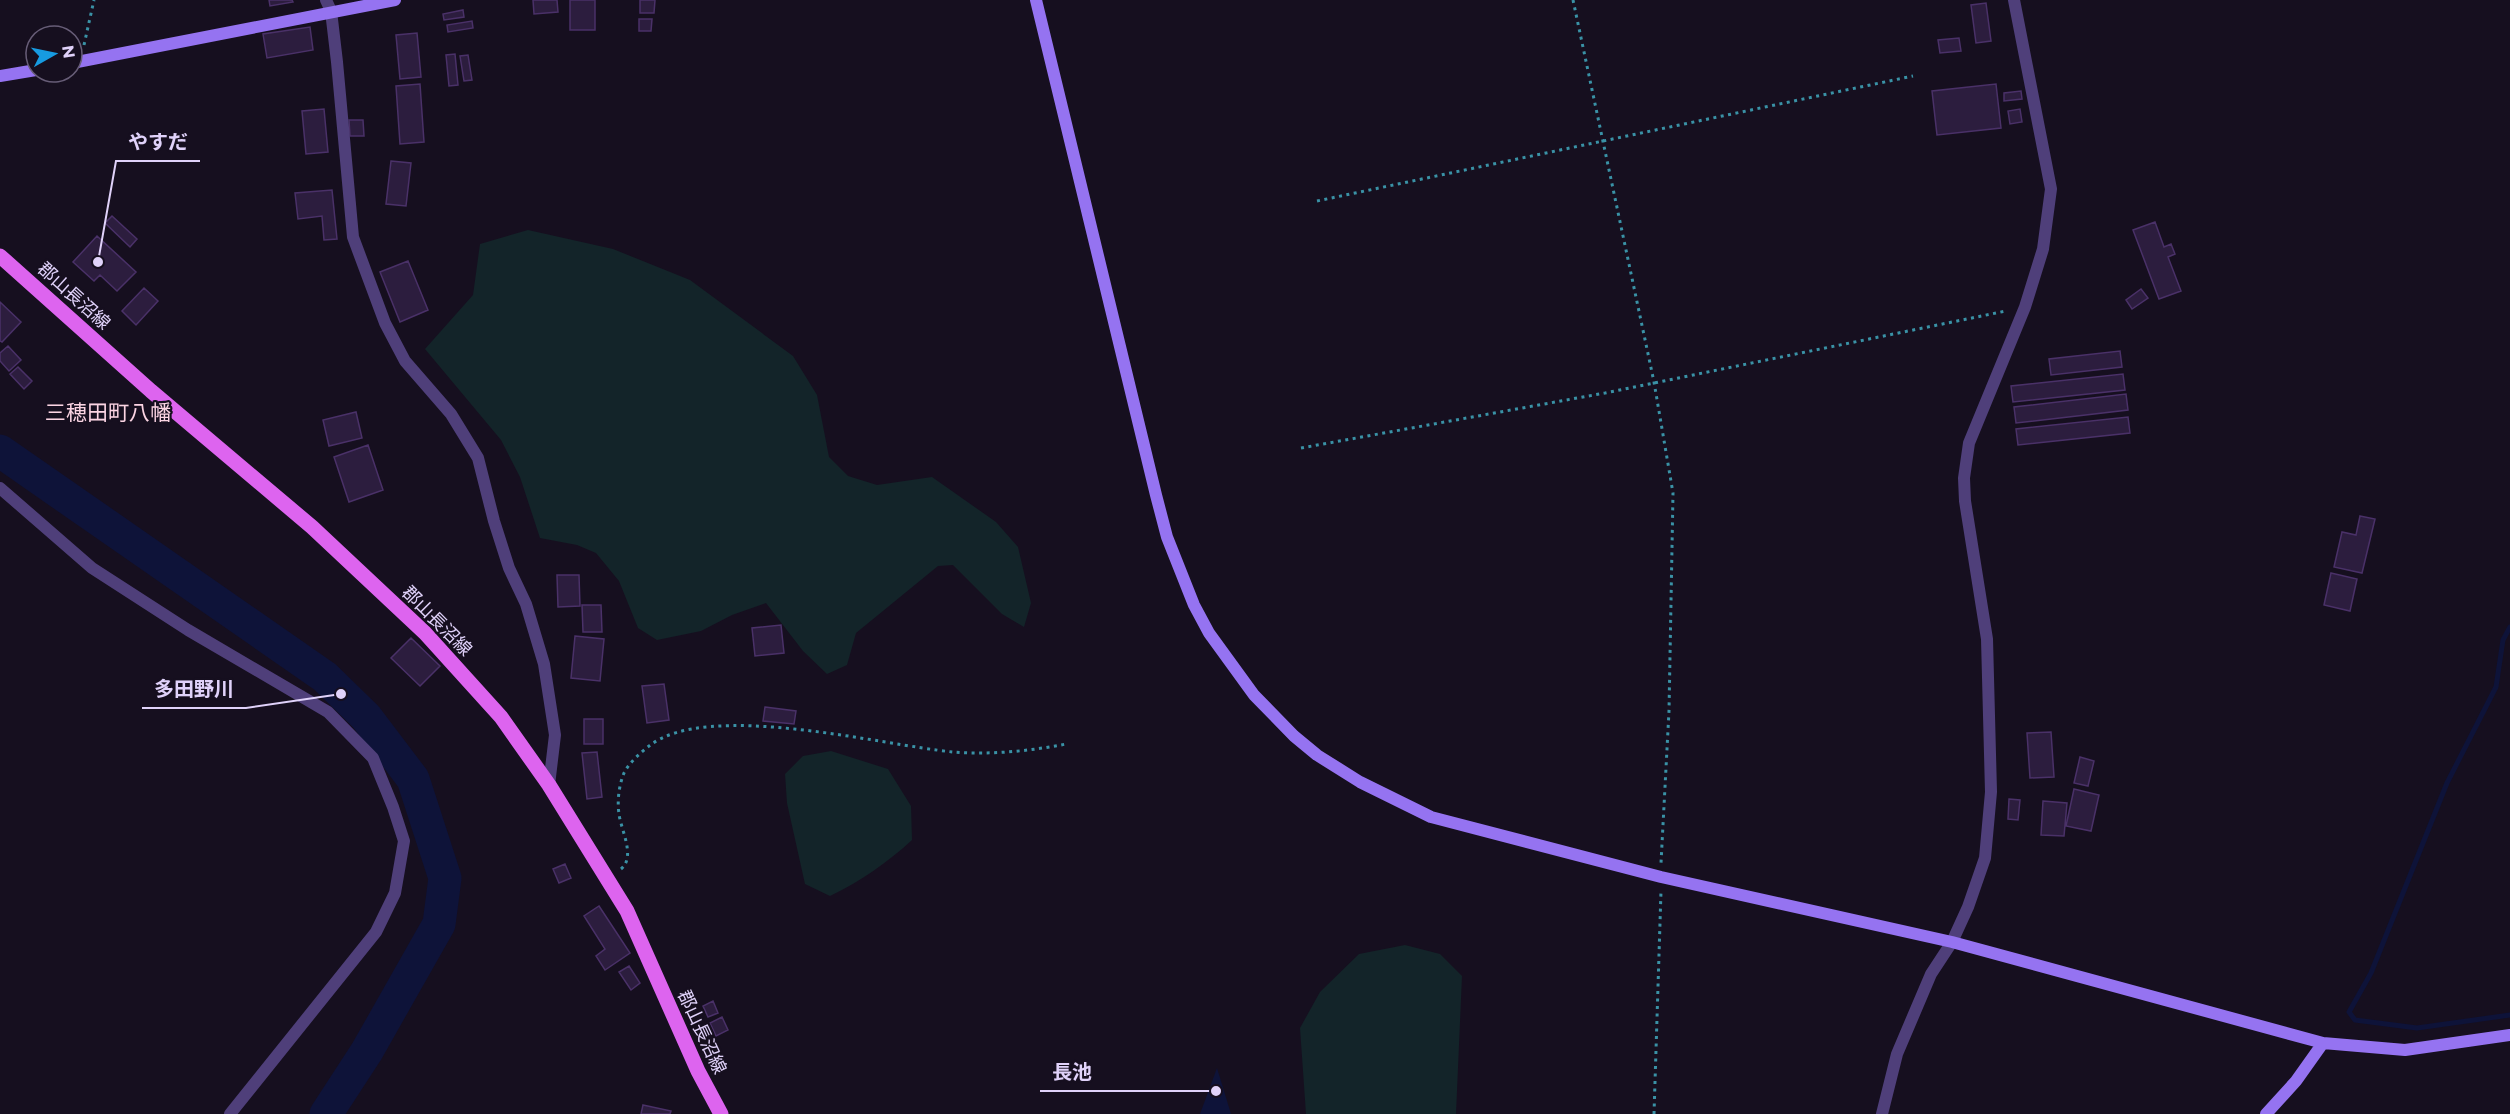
<svg xmlns="http://www.w3.org/2000/svg" width="2510" height="1114" viewBox="0 0 2510 1114" font-family="Montserrat,'Noto Sans JP',sans-serif">
  <rect width="100%" height="100%" fill="#160f1f"/>
  <path fill="#132429" d="M528 230 613 249 690 280 793 356 817 395 829 457 848 476 877 485 932 477 996 522 1018 547 1031 603 1024 627 1002 614 953 565 938 566 856 633 847 665 827 674 803 651 766 603 732 615 701 631 657 640 638 628 619 581 596 553 577 545 540 538 520 477 501 440 425 349 473 295 480 244Z
    M831 751 888 769 911 806 912 840C887 863 861 881 830 896L805 884 787 803 785 774 803 756Z
    M1405 945 1440 954 1462 976 1456 1114H1306L1300 1028 1320 992 1359 954Z"/>
  <path fill="#0e1339" d="M1217 1068 1231 1114H1200Z"/>
  <g fill="none" stroke-linecap="round" stroke-linejoin="round">
    <path stroke="#0e1339" stroke-width="5" d="M2510 627 2503 640 2496 687 2447 783 2371 973 2349 1012 2355 1020 2417 1028 2510 1015"/>
    <path stroke="#0e1339" stroke-width="33" d="M0 451 325 677 366 717 413 779 445 878 439 924 367 1051 326 1114"/>
  </g>
  <path fill="#2c1d3e" stroke="#4a3168" stroke-width="1.5" d="M269 0H292L293 2 270 6Z
    M533 0H557L558 12 534 14Z
    M570 0H595V30H570Z
    M640 0H655L654 13H640Z
    M1986 3 1991 41 1976 43 1971 5Z
    M463 10 464 17 444 20 443 14Z
    M639 19H652L651 31H639Z
    M472 21 473 28 448 32 447 25Z
    M310 27 313 50 267 58 263 34Z
    M417 33 421 77 400 79 396 35Z
    M1959 38 1961 51 1940 53 1938 40Z
    M455 54 458 85 449 86 446 55Z
    M468 55 472 80 464 81 460 56Z
    M420 84 424 142 400 144 396 86Z
    M1996 84 2001 128 1937 135 1932 91Z
    M2021 91 2022 99 2004 101V93Z
    M324 109 328 152 306 154 302 111Z
    M2020 109 2022 122 2010 124 2008 111Z
    M349 120H363L364 136H350Z
    M391 161 411 163 406 206 386 204Z
    M332 190 337 239 324 240 322 216 298 219 295 193Z
    M112 216 137 239 130 247 105 223Z
    M2155 222 2164 247 2171 244 2175 254 2168 257 2181 291 2159 299 2133 230Z
    M97 236 136 272 117 291 100 275 94 281 73 262Z
    M408 261 428 310 400 322 380 272Z
    M144 288 158 301 136 325 122 311Z
    M2141 289 2148 298 2132 309 2126 300Z
    M0 302 21 322 2 342 0 341Z
    M8 346 21 360 9 371 0 361V353Z
    M2120 351 2122 367 2051 375 2049 359Z
    M18 367 32 381 24 389 10 374Z
    M2123 374 2125 390 2013 402 2011 386Z
    M2126 394 2128 410 2016 423 2014 407Z
    M356 412 362 438 329 446 323 420Z
    M2128 417 2130 433 2018 445 2016 429Z
    M368 445 383 490 349 502 334 457Z
    M2360 516 2375 519 2362 573 2334 567 2342 532 2356 535Z
    M2331 573 2357 579 2350 611 2324 605Z
    M557 575H579L580 606 558 607Z
    M582 605H601L602 632H583Z
    M781 625 784 653 755 656 752 628Z
    M575 636 604 639 600 681 571 678Z
    M411 638 440 666 420 686 391 658Z
    M664 684 669 720 647 723 642 686Z
    M765 707 796 711 794 724 763 721Z
    M584 719H603V744H584Z
    M2051 732 2054 777 2030 778 2027 733Z
    M597 752 602 797 587 799 582 753Z
    M2080 757 2094 761 2088 786 2074 783Z
    M2074 789 2099 795 2091 831 2066 826Z
    M2009 799 2020 800 2018 820 2008 819Z
    M2043 801 2067 803 2064 836 2041 835Z
    M565 864 571 878 559 883 553 869Z
    M599 906 630 953 605 970 596 956 605 949 584 916Z
    M629 966 640 983 631 990 619 972Z
    M713 1001 718 1013 708 1017 703 1006Z
    M722 1017 728 1030 716 1036 710 1023Z
    M643 1105 671 1111 670 1114H641Z"/>
  <g fill="none" stroke-linecap="round" stroke-linejoin="round">
    <path stroke="#3a92a6" stroke-width="3" stroke-dasharray="3 4.5" stroke-linecap="butt" d="M1573 0 1654 382 1673 493 1669 711 1661 863
      M84 45 94 0
      M1317 201 1913 76
      M1301 448 1605 393 2006 311
      M621 869C636 857 621 830 619 814 617 801 619 785 624 773 629 763 640 753 649 746 707 700 881 745 953 752 990 755 1030 751 1066 744
      M1654 1114 1661 891"/>
    <path stroke="#4f3f7a" stroke-width="12" d="M326 0 331 11 337 62 353 237 385 323 405 361 451 414 478 458 494 521 509 568 526 604 544 664 555 735 549 785
      M0 488 92 568 188 630 328 712 373 758 393 807 404 841 395 893 376 932 230 1114
      M1882 1114 1897 1054 1931 974 1952 942 1968 907 1985 858 1991 792 1987 639 1965 501 1964 478 1969 443 2025 307 2043 249 2051 189 2014 0"/>
    <path stroke="#9573f1" stroke-width="12" d="M1036 0 1156 495 1167 537 1194 605 1209 633 1254 695 1294 736 1317 755 1360 782 1431 817 1661 877 1952 942 2323 1043 2405 1050 2510 1035
      M72 63 395 0
      M0 76 36 70
      M2266 1114 2296 1081 2323 1043"/>
    <path stroke="#dd64ef" stroke-width="15" d="M0 256 151 391 312 527 425 633 501 717 549 785 627 911 698 1071 721 1114"/>
  </g>
  <g text-anchor="middle" stroke-width="4.5" stroke-linejoin="round" paint-order="stroke">
    <g font-size="18" fill="#e0d2fa" stroke="#160f1f">
      <text transform="translate(74 296) rotate(42)" y="6">郡山長沼線</text>
      <text transform="translate(437 621) rotate(45)" y="6">郡山長沼線</text>
      <text transform="translate(702 1032) rotate(65)" y="6">郡山長沼線</text>
    </g>
    <g font-size="21" fill="#fbd4e3" stroke="#160f1f">
      <text x="108" y="420">三穂田町八幡</text>
    </g>
  </g>
  <path fill="none" stroke="#e0d2fa" stroke-width="2" d="M98 262L116 161H200M341 694L246 708H142M1216 1091L1104 1091H1040"/>
  <g fill="#e0d2fa" stroke="#160f1f" stroke-width="2">
    <circle cx="98" cy="262" r="6"/>
    <circle cx="341" cy="694" r="6"/>
    <circle cx="1216" cy="1091" r="6"/>
  </g>
  <g font-size="20" text-anchor="middle" font-weight="bold" fill="#e0d2fa" stroke="#160f1f" stroke-width="4.5" stroke-linejoin="round" paint-order="stroke">
    <text x="158" y="149">やすだ</text>
    <text x="194" y="696">多田野川</text>
    <text x="1072" y="1079">長池</text>
  </g>
  <g transform="translate(54 54) rotate(81)"><circle r="28" fill="#160f1f" stroke="#675d77" stroke-width="1.5"/>
  <path d="M0-4.5L10 22L0 15L-10 22Z" fill="#179be1"/>
  <text y="-9" font-size="16" font-weight="bold" text-anchor="middle" fill="#e0d2fa">N</text>
  </g>
</svg>
